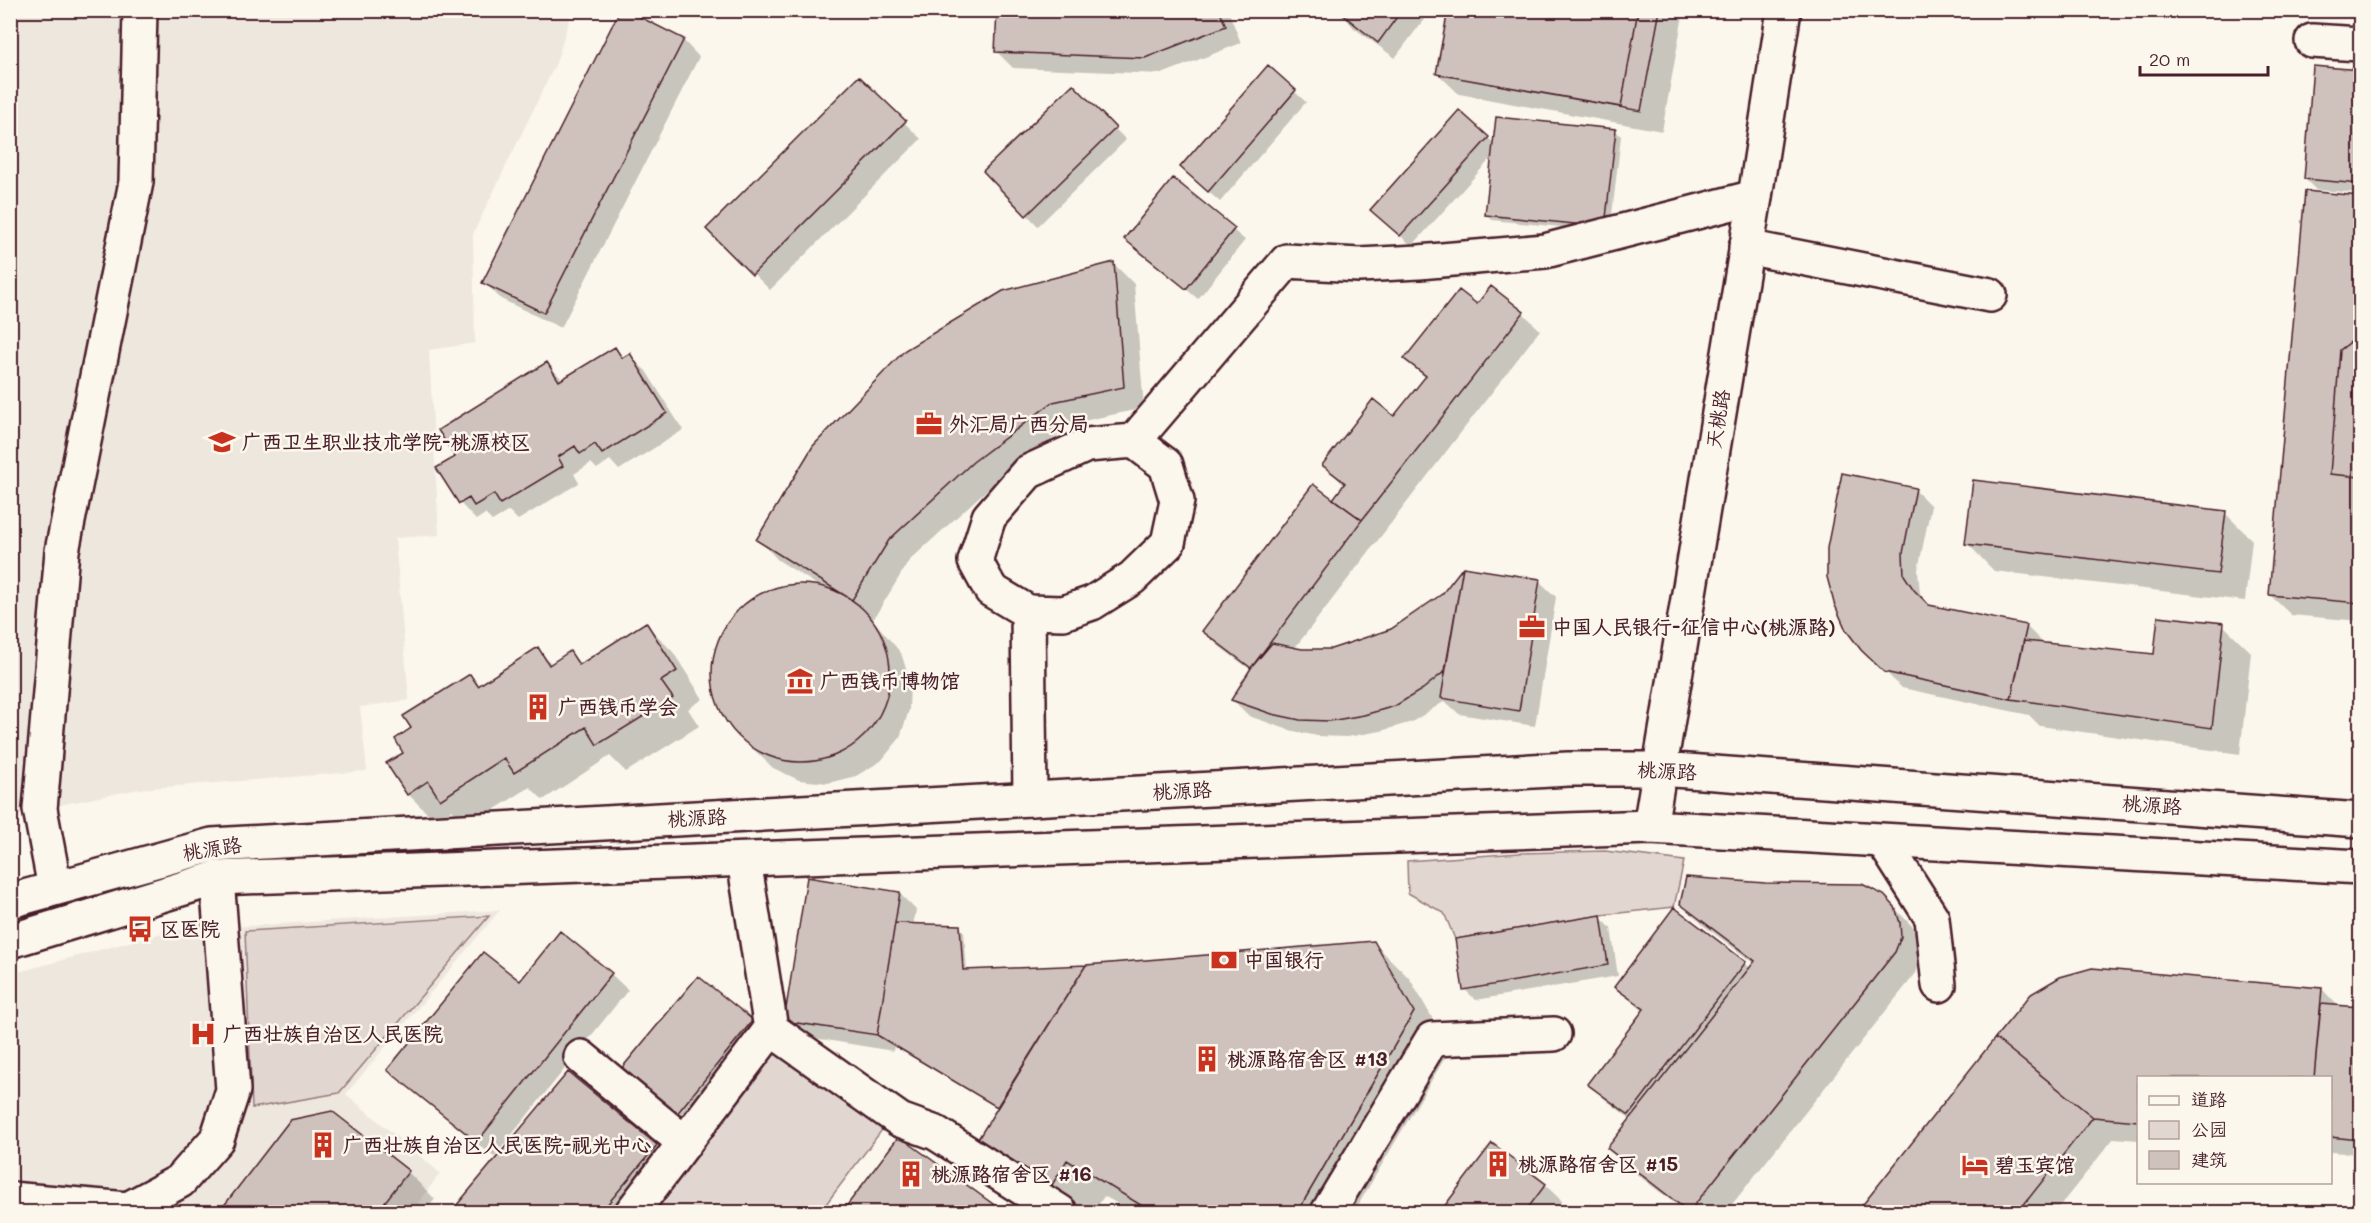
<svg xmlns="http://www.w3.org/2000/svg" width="2371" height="1223" viewBox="0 0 2371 1223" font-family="Mali,'LXGW WenKai TC',sans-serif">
  <rect width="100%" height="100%" fill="#fbf7ec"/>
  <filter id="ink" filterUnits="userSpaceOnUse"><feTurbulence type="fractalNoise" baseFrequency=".0167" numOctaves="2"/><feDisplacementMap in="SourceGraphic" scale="12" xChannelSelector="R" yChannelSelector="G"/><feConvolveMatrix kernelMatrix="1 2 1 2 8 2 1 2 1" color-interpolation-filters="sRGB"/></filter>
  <g filter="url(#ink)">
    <path fill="#eee7de" d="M11 11H572L556 63 473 234 475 343 429 350 439 535 395 538 409 700 360 707 367 771 139 789 40 809 11 818Z
      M500 910 346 1094 440 1173 412 1212H11V974L170 931Z"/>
    <path fill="#e2d7d0" stroke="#967b7e" stroke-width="1.5" d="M1605 851 1684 861 1674 907 1601 915 1455 939 1444 913 1408 893 1407 861 1520 853Z
      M489 916 339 1093 252 1108 245 931Z
      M776 1044 885 1126 820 1212H649Z"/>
    <path fill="#0003" d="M998 10H1228L1241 43 1162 74 1013 68 997 52Z
      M1339 10H1431L1395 58 1354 28Z
      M1582 10H1684L1662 131 1459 94 1438 74Z
      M683 40 699 57 561 328 501 299 484 282Z
      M1268 68 1306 102 1220 202 1193 178Z
      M2314 68 2360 71V193L2316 190 2305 179Z
      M859 78 921 139 770 290 708 229Z
      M1073 86 1126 140 1038 226 985 171Z
      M1615 130 1621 136 1610 232 1492 220 1487 214 1494 155 1412 246 1383 220 1488 138 1495 144Z
      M1173 180 1245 240 1198 299 1126 239Z
      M2306 193 2360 197V621L2291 615 2270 595Z
      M1113 263 1134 284 1144 408 1074 423 994 483 909 561 873 620 901 653 910 681 909 710 900 738 881 761 856 776 828 783 799 780 773 768 730 727 716 701 712 672 717 644 731 619 752 599 779 588 808 585 822 588 778 560 758 539Z
      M1491 288 1523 313 1540 330 1294 649 1331 651 1391 630 1443 595 1463 569 1539 581 1556 597 1535 726 1459 714 1445 701 1412 722 1381 731 1347 737 1317 736 1289 730 1249 716 1233 700 1251 670 1220 647 1204 631 1333 501 1345 486 1324 465 1394 418 1426 378 1406 359 1477 306Z
      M614 348 624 358 629 355 646 371 683 430 619 470 610 460 597 469 591 463 574 474 579 483 518 520 509 511 492 521 485 514 476 520 460 503 457 458 547 364 563 380Z
      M1915 490 1931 506 1918 570 1920 593 1929 606 2026 626 2043 643 2042 645 2155 656 2223 625 2251 652 2240 754 2040 726 2029 715 1902 688 1862 649Z
      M2225 513 2252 540 2245 601 1994 571 1967 543Z
      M646 624 673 652 703 699 688 709 699 726 626 772 610 756 543 800 530 787 468 826 452 810 435 821 408 794 405 754 413 729 470 675 481 686 537 649 552 664 570 653 582 665Z
      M899 893 916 910 913 925 959 926 964 932 967 971 1086 967 1373 942 1410 979 1450 1049 1354 1212H1132L1104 1196 1094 1212H1077L1016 1175 980 1139 999 1108 894 1046 893 1051 802 1036 785 1020Z
      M1883 896 1915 929 1921 958 1916 973 1726 1212H1686L1630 1169 1610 1148 1632 1120 1606 1100 1589 1084 1644 1012 1616 986 1745 963 1751 969 1755 964 1703 925 1682 904Z
      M1600 917 1611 928 1618 976 1476 1000 1464 989Z
      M560 933 611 974 628 990 494 1157 406 1086 389 1070 520 983Z
      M698 978 752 1021 768 1038 693 1130 639 1085Z
      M2322 989 2339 1007 2360 1009V1154L2330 1152V1078H2138V1140L2114 1138 2055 1212H1859L2032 995Z
      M568 1074 656 1146 677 1167 639 1212H453Z
      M290 1121 408 1172 435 1199 425 1212H221Z
      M900 1138 1001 1212H844Z
      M1492 1145 1545 1185 1562 1201 1553 1212H1442Z
      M1590 1207 1597 1212H1585Z"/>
    <path fill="#cfc2bc" stroke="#4a1f2b" stroke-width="1.5" d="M620 10H626L684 39 544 313 482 283Z
      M997 10H1219L1226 26 1145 58 995 52Z
      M1337 10H1402L1378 43Z
      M1448 10H1660L1641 111 1436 74Z
      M1448 10H1638L1621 107 1436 74Z
      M1268 65 1296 90 1208 192 1180 167Z
      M2313 66 2360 70V184L2304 179Z
      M859 76 906 121 752 275 706 229Z
      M1073 84 1116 128 1026 216 983 171Z
      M1459 110 1489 137 1400 236 1370 210Z
      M1496 117 1616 129 1605 227 1485 215Z
      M1173 178 1235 228 1186 289 1124 239Z
      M2305 191 2360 196V603L2269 595Z
      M1114 262 1124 387 1053 402 973 462 889 540 852 600 756 540 813 446 905 350 1003 291Z
      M1491 286 1524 312 1362 520 1333 499 1345 483 1322 465 1373 399 1394 416 1426 376 1404 359 1459 290 1477 304Z
      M2360 335V477L2330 474 2340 350Z
      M615 347 622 358 630 353 667 413 602 454 595 444 580 454 575 446 558 457 563 466 500 504 494 494 474 506 469 498 459 504 436 468 455 457 438 430 547 362 559 381Z
      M1842 473 1916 488 1903 553 1904 575 1914 590 1929 605 2027 625 2011 699 1884 672 1861 650 1846 630 1834 603 1827 577V548Z
      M1973 480 2226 511 2218 574 1965 544Z
      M1313 484 1362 520 1251 668 1202 631Z
      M1463 567 1445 671 1423 689 1395 706 1364 715 1330 721 1300 720 1272 714 1231 700 1251 668 1272 643 1302 649H1331L1391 629 1442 594Z
      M1463 567 1540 579 1519 711 1441 698Z
      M712 673a89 89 0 1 1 178 0a89 89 0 1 1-178 0Z
      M2158 616 2224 623 2212 728 2011 699 2024 641 2154 654Z
      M646 622 677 671 661 681 673 698 597 745 586 727 514 773 504 758 440 800 428 781 407 795 386 763 403 753 395 739 411 728 403 716 470 674 478 686 538 647 549 665 570 651 579 665Z
      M807 877 900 892 877 1035 784 1021Z
      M1686 877 1765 883 1862 884 1884 895 1895 907 1900 923 1901 937 1895 952 1689 1212 1607 1148 1755 961 1680 904Z
      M1674 907 1746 962 1629 1115 1587 1084 1644 1009 1614 987Z
      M1601 915 1608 965 1463 990 1455 939Z
      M895 923 960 925 963 970 1086 965 997 1107 877 1035Z
      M560 931 612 973 477 1142 387 1070 483 952 520 981Z
      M1374 941 1414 1012 1301 1206 1282 1212H1152L1067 1160 1052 1185 978 1139 1086 965Z
      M2092 968 2322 988 2314 1078H2138V1121L2093 1117 1995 1038 2031 994 2060 977Z
      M698 976 753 1020 676 1115 621 1069Z
      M2321 1004 2360 1007V1140L2330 1137V1078H2314Z
      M1995 1038 2093 1117 2018 1212H1857Z
      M568 1072 657 1145 601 1212H451Z
      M332 1111 409 1171 377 1212H219L290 1120Z
      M899 1136 1004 1212H842Z
      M1492 1143 1546 1184 1525 1212H1440Z"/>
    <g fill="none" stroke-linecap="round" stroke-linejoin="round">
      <g stroke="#4a1f2b" stroke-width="38">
        <path id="minor" d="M2312 41 2360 44
          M1746 247 1990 295
          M1134 441 1287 261 1359 265 1419 262 1545 251 1755 197
          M1028 612 1063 613 1092 603 1132 578 1168 543 1177 501 1166 465 1134 441 1087 445 1028 472 989 517 975 561 991 590 1028 612 1030 799
          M1883 841 1932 918 1939 985
          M744 860 771 1029 900 1120 936 1133 1060 1212
          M55 888 40 809 62 551 136 182 140 10
          M581 1057 685 1143
          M10 1199 128 1209 180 1181 217 1139 233 1090 217 878
          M632 1212 771 1029
          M1328 1212 1432 1039 1554 1034"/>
      </g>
      <g stroke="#4a1f2b" stroke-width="38">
        <path id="major" d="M1650 827 1755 197 1784 10
          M10 901 212 845 1568 769H1660L2360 820
          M10 941 217 878 1650 827 2360 867"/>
      </g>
      <use href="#minor" stroke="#fbf7ec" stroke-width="33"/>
      <use href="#major" stroke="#fbf7ec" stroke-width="33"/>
    </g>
  </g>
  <defs>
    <g id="office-bare" transform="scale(2.07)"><path d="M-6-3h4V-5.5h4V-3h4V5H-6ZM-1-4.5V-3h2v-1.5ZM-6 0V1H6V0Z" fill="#c8321e" stroke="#fbf7ec" stroke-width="2.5" paint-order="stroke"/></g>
    <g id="university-bare" transform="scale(2.07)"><path d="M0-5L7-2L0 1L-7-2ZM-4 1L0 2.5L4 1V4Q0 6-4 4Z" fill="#c8321e" stroke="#fbf7ec" stroke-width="2.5" paint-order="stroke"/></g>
    <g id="museum-bare" transform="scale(2.07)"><path d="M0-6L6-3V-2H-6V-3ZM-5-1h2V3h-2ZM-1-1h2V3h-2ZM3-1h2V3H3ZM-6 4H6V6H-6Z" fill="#c8321e" stroke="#fbf7ec" stroke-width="2.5" paint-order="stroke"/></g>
    <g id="building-bare" transform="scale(2.07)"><path d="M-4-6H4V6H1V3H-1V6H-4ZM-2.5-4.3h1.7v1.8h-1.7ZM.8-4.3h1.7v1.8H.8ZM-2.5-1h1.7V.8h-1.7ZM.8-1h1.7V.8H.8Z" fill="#c8321e" stroke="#fbf7ec" stroke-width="2.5" paint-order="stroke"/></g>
    <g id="bus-bare" transform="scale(2.07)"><path d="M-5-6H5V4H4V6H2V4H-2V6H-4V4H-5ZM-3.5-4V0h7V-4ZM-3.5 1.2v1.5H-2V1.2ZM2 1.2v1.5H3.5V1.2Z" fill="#c8321e" stroke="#fbf7ec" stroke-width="2.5" paint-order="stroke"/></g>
    <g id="bank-bare" transform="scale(2.07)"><path d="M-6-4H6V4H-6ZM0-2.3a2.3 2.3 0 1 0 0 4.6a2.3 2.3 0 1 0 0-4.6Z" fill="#c8321e" stroke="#fbf7ec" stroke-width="2.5" paint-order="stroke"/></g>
    <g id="hospital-bare" transform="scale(2.07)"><path d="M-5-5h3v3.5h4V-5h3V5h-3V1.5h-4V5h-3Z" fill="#c8321e" stroke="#fbf7ec" stroke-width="2.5" paint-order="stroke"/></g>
    <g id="hotel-bare" transform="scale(2.07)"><path d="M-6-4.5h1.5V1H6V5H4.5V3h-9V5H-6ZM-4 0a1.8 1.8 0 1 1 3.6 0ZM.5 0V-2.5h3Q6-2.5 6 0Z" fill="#c8321e" stroke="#fbf7ec" stroke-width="2.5" paint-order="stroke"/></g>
  </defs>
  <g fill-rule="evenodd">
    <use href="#office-bare" x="929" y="424"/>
    <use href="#university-bare" x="222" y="442"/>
    <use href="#office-bare" x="1532" y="627"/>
    <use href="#museum-bare" x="800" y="681"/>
    <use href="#building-bare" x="538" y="707"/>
    <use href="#bus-bare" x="140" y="929"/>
    <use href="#bank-bare" x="1224" y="960"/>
    <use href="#hospital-bare" x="203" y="1034"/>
    <use href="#building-bare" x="1207" y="1059"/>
    <use href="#building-bare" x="323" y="1145"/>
    <use href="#building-bare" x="1498" y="1164"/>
    <use href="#hotel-bare" x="1975" y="1165"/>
    <use href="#building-bare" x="911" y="1174"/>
  </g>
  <g text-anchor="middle" stroke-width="5" stroke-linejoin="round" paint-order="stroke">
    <g font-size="20" fill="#4a1f2b" stroke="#fbf7ec">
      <text transform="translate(1718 419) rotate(-81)" y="7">天桃路</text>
      <text transform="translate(1667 771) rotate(3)" y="7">桃源路</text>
      <text transform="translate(1182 791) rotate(-3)" y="7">桃源路</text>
      <text transform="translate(2152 805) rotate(4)" y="7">桃源路</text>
      <text transform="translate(697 818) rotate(-3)" y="7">桃源路</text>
      <text transform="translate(212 849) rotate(-9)" y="7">桃源路</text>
    </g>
    <g font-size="20" font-weight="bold" fill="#4a1f2b" stroke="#fbf7ec" text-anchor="start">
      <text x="949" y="431">外汇局广西分局</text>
      <text x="242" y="449">广西卫生职业技术学院-桃源校区</text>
      <text x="1552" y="634">中国人民银行-征信中心(桃源路)</text>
      <text x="820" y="688">广西钱币博物馆</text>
      <text x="558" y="714">广西钱币学会</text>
      <text x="160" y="936">区医院</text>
      <text x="1244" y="967">中国银行</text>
      <text x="223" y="1041">广西壮族自治区人民医院</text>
      <text x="1227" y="1066">桃源路宿舍区 #13</text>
      <text x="343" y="1152">广西壮族自治区人民医院-视光中心</text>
      <text x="1518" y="1171">桃源路宿舍区 #15</text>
      <text x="1995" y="1172">碧玉宾馆</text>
      <text x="931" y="1181">桃源路宿舍区 #16</text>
    </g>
  </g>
  <rect width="2371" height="1223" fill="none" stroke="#fbf7ec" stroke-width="36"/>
  <rect x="18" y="18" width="2335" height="1187" fill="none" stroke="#4a1f2b" stroke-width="2" filter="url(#ink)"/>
  <rect x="2137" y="1076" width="195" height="108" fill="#fbf7ec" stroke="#b4a19f" stroke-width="1.5"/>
  <rect x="2149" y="1096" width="30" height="9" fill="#fbf7ec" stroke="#b4a19f" stroke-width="1.5"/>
  <text x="2191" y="1106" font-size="18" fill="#4a1f2b">道路</text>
  <rect x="2149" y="1121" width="30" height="18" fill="#e2d7d0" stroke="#b4a19f" stroke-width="1.5"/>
  <text x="2191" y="1136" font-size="18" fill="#4a1f2b">公园</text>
  <rect x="2149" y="1151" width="30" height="18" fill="#cfc2bc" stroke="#b4a19f" stroke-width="1.5"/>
  <text x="2191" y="1166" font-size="18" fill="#4a1f2b">建筑</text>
  <path d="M2140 66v9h128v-9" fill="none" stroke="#4a1f2b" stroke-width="3"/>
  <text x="2149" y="66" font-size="18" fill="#4a1f2b" stroke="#fbf7ec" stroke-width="4.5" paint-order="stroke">20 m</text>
</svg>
